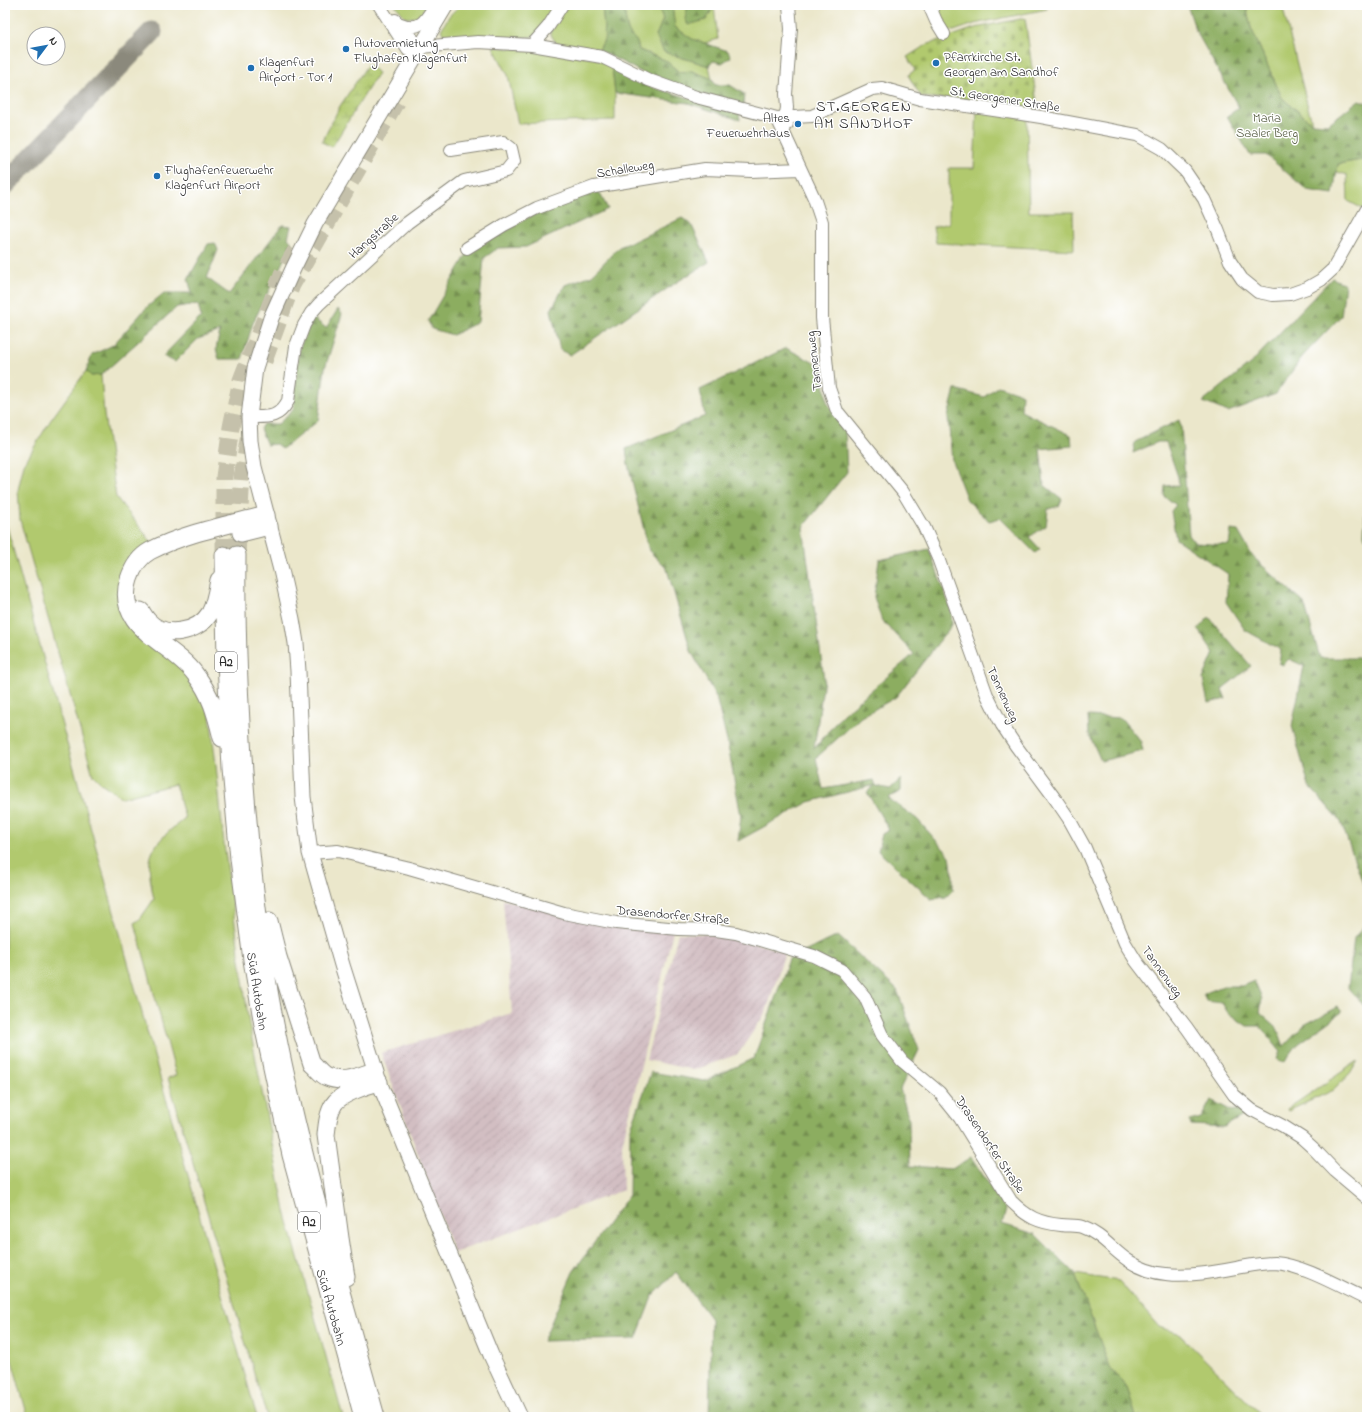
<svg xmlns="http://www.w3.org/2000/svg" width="1372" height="1422" viewBox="0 0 1372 1422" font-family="'Indie Flower',sans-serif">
  <defs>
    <pattern id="industrial-furrows" width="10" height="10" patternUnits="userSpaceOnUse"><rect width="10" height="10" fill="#d2bec2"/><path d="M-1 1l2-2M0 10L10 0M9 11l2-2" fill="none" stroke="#b4a3a7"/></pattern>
    <pattern id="forest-firs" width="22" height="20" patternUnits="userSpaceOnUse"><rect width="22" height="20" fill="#8cad61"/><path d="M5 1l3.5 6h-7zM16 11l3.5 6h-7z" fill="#738d50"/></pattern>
    <pattern id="wetland-marsh" width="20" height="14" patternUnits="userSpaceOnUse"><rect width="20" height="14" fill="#b1c96e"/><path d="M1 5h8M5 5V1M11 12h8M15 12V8" fill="none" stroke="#98ad5f"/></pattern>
    <pattern id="cemetery-stones" width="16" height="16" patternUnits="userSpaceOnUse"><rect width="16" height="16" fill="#b1c96e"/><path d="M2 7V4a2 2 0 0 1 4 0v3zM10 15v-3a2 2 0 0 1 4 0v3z" fill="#98ad5f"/></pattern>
  </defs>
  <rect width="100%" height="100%" fill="#fff"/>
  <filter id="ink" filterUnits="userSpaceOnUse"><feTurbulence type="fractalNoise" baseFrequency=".025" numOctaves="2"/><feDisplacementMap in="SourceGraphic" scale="8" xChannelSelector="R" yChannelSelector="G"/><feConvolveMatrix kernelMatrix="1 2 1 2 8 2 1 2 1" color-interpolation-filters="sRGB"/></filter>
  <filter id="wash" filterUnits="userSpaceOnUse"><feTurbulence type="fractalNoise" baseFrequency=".012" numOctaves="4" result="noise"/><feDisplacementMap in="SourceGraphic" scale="16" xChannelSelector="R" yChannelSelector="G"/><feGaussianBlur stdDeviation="0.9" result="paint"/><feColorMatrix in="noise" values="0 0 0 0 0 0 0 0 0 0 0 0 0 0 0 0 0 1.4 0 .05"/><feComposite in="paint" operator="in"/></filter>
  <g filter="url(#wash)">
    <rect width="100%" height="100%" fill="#ebe7cb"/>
    <path fill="url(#industrial-furrows)" d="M503 900 673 931 622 1145 623 1190 454 1253 381 1053 512 1013Z
      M678 933 728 935 785 952 766 1012 738 1054 694 1070 646 1060Z"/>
    <path fill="#b1c96e" stroke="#6e7a4c" d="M395 5H426L420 17 406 18Z
      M460 5H558L541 31 531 37 446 39 441 30 449 16Z
      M565 5H602L605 38 599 50 556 43 550 33Z
      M625 5H658L663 19 656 36 664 52 709 66 712 79 692 71 679 72 665 60 639 50C636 37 636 42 629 34 626 29 624 10 625 5Z
      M672 5H689L706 20 714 6 718 39 705 43 692 39 674 27Z
      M932 5H1046L1047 9 974 24 954 31 945 30Z
      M1246 5H1282L1312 123 1282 98 1251 28Z
      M493 47 546 51 595 58 612 67 615 93V120L518 124 508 75Z
      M977 110 1027 119 1029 212H1073L1074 250 936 243 933 227 949 223V168H974Z
      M1367 159V203L1363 209 1348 201 1347 175 1337 172 1338 164Z
      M86 371 91 376 101 375 104 414 116 497 153 544 122 586 191 676 210 715 216 765 224 844 249 1024 285 1211 343 1417H267L168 1078 176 1075 135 923 140 919 154 899C144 854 149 847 185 818L175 784 122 798 101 783 93 775 20 520 18 490 24 464 50 421Z
      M5 520 159 1074 257 1417H28L5 1336Z
      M1358 1061 1352 1071 1334 1090 1288 1111 1287 1109Z
      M1075 1274 1119 1281 1159 1327 1178 1333 1263 1417H1136L1127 1387 1110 1368Z"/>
    <path fill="url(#forest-firs)" stroke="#5c6c46" d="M602 5H625C624 10 626 29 630 34 636 42 636 37 639 50L665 60 679 72 692 71 712 79 715 85H730L744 94 743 105 697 93 649 76 599 50 605 38Z
      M658 5H672L675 27 692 39 728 51 731 57 722 63 713 61 709 66 664 52 656 36 663 19Z
      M688 5H714V6L706 20 688 25 685 19Z
      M1187 5H1246L1251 28 1282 98 1312 123 1328 124 1359 100 1367 103V159L1338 164 1333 194 1307 190 1266 155H1250L1227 116 1239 108 1196 31Z
      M612 67 647 86 739 112 740 120 688 103 615 93Z
      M598 190 608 209 526 247 498 248 484 258 478 322 453 335 432 329 428 321 469 251 538 212Z
      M682 218 691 224 709 262 677 282 570 355 560 350 551 310 565 285 592 275 619 247 632 242Z
      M282 225 291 226 288 238 292 243 253 323 242 359H219L216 349 220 331 198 339 175 362 163 356 201 317 198 304 177 307 101 375 91 376 86 371 92 355 113 345 147 307 164 293H192L188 279 208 244 215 243 218 250 207 278 229 294Z
      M1332 278 1345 284 1341 316 1302 357 1276 394 1228 412 1203 402 1252 362Z
      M338 309 342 314 325 368 318 421 282 449 276 444 267 445 260 429 263 424H278L293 410 299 349 313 318 326 328Z
      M786 348 822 367 827 402 845 429 847 472 803 527 824 679 814 749 842 715 914 654 882 621 874 597 879 560 929 549 951 610 952 625 896 697 861 717 816 758 823 789 874 780 876 786 890 789 901 779V791L888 798 917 819 950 856 953 877V890L946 897 931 899 878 851 882 834 889 830 867 792 875 785 809 802 738 841 741 816 727 741 716 697 691 651 667 569 649 551 628 464 626 449 705 416 700 390Z
      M998 386 1022 394 1021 411 1071 435 1072 446 1040 449 1044 485 1062 499 1059 506 1048 509 1046 526 1029 537 1040 549 1035 553 1000 518 989 521 967 500 952 461 948 417 955 389 984 397Z
      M1179 420 1181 426 1189 535 1195 543 1229 545 1231 530 1238 531 1253 557 1304 603 1320 658H1367V895L1341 822 1309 786 1292 726 1304 666 1289 659 1283 665 1279 663 1281 650 1245 630 1226 602 1228 574 1176 539 1171 511 1176 505 1164 496 1165 486 1179 485 1178 477 1166 442H1158L1133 453 1135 442Z
      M1367 481V540L1364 536 1366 483Z
      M1209 617 1251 666 1222 689 1226 699 1208 703 1203 679 1214 653 1198 629Z
      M1088 716 1121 718 1141 742 1143 751 1101 761 1089 734Z
      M1367 922V1009L1348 988 1354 938Z
      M838 936 897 990 919 1050 900 1089 909 1120 910 1166 952 1169 971 1157 1006 1210 1002 1224 1035 1234 1075 1274 1110 1368 1127 1387 1136 1417H951L950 1416 931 1414 930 1417H709L711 1319 676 1272 652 1297 636 1339 543 1341 573 1272 629 1195 630 1131 651 1072 705 1081 754 1058 789 959Z
      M1254 981 1262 999 1260 1013 1277 1028 1284 1046 1304 1025 1338 1007 1342 1012 1297 1045 1284 1063 1277 1059 1280 1051 1260 1026H1247L1228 1013 1222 1003 1206 1001 1203 994 1223 986H1242Z
      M1211 1100 1232 1111 1243 1108 1248 1113 1224 1127 1191 1125 1189 1121 1201 1118Z"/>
    <path fill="url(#wetland-marsh)" stroke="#6e7a4c" d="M368 64 378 73 332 147 322 142 340 106Z"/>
    <path fill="url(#cemetery-stones)" stroke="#6e7a4c" d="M1025 18 1038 110 982 101 921 97 908 75 915 70 907 57 926 45 975 28Z"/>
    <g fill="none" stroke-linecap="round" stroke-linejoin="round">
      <path stroke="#8b897b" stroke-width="21" d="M5 185 152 32"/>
    </g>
  </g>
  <g filter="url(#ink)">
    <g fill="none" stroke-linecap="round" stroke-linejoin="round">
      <path stroke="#c5c1ab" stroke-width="17" stroke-dasharray="17 8" stroke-linecap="butt" d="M264 361 292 285 400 95
        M224 555V477L231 427 241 380 282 274 296 250
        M237 555 242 477 249 434"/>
      <g stroke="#8b897b" stroke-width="14">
        <path id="minor" d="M379 5 408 50 420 47 478 42 532 45 548 27 562 5
          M929 5 936 21 944 34
          M395 20 420 47
          M398 23C419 32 425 22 435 5
          M532 45 602 57 649 80 696 97 777 118 812 116 872 89 882 88 920 99 1041 117 1137 135 1162 149 1185 171 1204 199 1218 230 1230 261 1242 279 1258 292 1273 295 1290 294 1307 288 1321 280 1333 269 1367 209
          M777 118 814 198 822 222V318L829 388 837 411 903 492 924 527 938 558 987 695 1002 725 1016 746 1056 800 1069 819 1085 848 1125 943 1136 961 1187 1028 1234 1095 1252 1110 1283 1126 1302 1138 1313 1148 1335 1171 1367 1198
          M787 124 785 118 787 108 786 94 791 29 789 5
          M467 248 504 225 537 208 594 187 705 169 751 171 800 169
          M249 417C268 417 278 419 288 401L296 346 304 325 311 313 319 304 407 223 464 181 506 171 514 161 511 148 503 142 451 150
          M310 853 338 851 409 868 564 913 616 923 679 929 716 930 736 933 814 956 842 970 865 997 882 1035 902 1061 939 1092 960 1118 1011 1201C1027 1217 1039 1223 1061 1225 1068 1226 1076 1225 1082 1227 1102 1234 1113 1251 1129 1261 1140 1268 1153 1273 1166 1274 1189 1277 1219 1271 1241 1267 1252 1265 1263 1263 1275 1263 1302 1265 1337 1285 1362 1297L1367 1298"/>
      </g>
      <g stroke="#8b897b" stroke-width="17">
        <path id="major" d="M446 5 315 224 293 269 271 318 255 368 249 417 250 441 254 467 281 570 292 619 296 643 298 671 303 797 310 853 342 965 379 1082 491 1355 520 1417"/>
      </g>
      <g stroke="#8b897b" stroke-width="19">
        <path id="highway" d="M241 533 269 526
          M224 555 226 660 231 769 239 859 252 960 263 1025 291 1155 363 1417
          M237 555C236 627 239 699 244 771 250 855 259 941 275 1024 301 1157 340 1287 376 1417
          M141 611C143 614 145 618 148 621 164 639 198 633 210 613 215 604 217 591 219 580
          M222 738C216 714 211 694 195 674 173 643 113 628 129 579 133 567 139 557 150 551 184 533 229 525 266 515
          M269 921 278 957 312 1064C317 1068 321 1075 327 1077 343 1084 358 1076 374 1071
          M346 1277 340 1238 326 1135C327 1125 328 1113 334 1104 340 1094 367 1085 379 1082"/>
      </g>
      <use href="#minor" stroke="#fff" stroke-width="12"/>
      <use href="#major" stroke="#fff" stroke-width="15"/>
      <use href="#highway" stroke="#fff" stroke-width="17"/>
    </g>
  </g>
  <g fill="#1f6fb2" stroke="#fff" stroke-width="1.5">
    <circle cx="346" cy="49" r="4"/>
    <circle cx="936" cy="63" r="4"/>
    <circle cx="251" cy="68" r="4"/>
    <circle cx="798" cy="124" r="4"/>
    <circle cx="157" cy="176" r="4"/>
  </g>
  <g text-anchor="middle" stroke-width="3" stroke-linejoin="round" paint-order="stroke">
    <g fill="#fff" stroke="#6b6b6b" stroke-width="1">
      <rect x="215" y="652" width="22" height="20" rx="3"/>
      <rect x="298" y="1212" width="22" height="20" rx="3"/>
    </g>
    <g font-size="12" font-weight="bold" fill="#2b2b2b">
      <text x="226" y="666">A2</text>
      <text x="309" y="1226">A2</text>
    </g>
    <g font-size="13" fill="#2b2b2b" stroke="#fff" text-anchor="start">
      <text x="354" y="47">Autovermietung<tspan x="354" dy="15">Flughafen Klagenfurt</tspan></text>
      <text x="944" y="61">Pfarrkirche St.<tspan x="944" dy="15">Georgen am Sandhof</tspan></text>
      <text x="259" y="66">Klagenfurt<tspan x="259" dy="15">Airport - Tor 1</tspan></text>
      <text x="790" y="122" text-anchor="end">Altes<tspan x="790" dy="15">Feuerwehrhaus</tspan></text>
      <text x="165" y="174">Flughafenfeuerwehr<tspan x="165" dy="15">Klagenfurt Airport</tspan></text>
    </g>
    <g font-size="13" fill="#2b2b2b" stroke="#fff">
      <text transform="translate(1005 98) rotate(9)" y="5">St. Georgener Straße</text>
      <text transform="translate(625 168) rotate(-9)" y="5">Schalleweg</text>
      <text transform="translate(373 235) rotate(-42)" y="5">Hangstraße</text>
      <text transform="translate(813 361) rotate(-97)" y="5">Tannenweg</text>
      <text transform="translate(1004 694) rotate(65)" y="5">Tannenweg</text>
      <text transform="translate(673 914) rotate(5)" y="5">Drasendorfer Straße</text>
      <text transform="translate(1163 971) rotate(54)" y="5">Tannenweg</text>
      <text transform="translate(258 991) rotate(81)" y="5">Süd Autobahn</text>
      <text transform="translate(991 1144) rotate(56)" y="5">Drasendorfer Straße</text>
      <text transform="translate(332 1307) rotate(74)" y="5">Süd Autobahn</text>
    </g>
    <g font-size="13" fill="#535a3f" stroke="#fff">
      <text x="1267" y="122">Maria<tspan x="1267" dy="15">Saaler Berg</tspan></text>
    </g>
    <g font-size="15" letter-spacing="1" fill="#2b2b2b" stroke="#fff">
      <text x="864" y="111">ST.GEORGEN<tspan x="864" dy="17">AM SANDHOF</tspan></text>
    </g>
  </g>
  <rect width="1372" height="1422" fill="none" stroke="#fff" stroke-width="20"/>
  <g transform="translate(46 46) rotate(58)"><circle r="19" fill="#ffffff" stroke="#aaaaaa"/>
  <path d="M0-3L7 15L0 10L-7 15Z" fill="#1f6fb2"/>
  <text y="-6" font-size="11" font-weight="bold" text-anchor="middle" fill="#2b2b2b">N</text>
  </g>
</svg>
